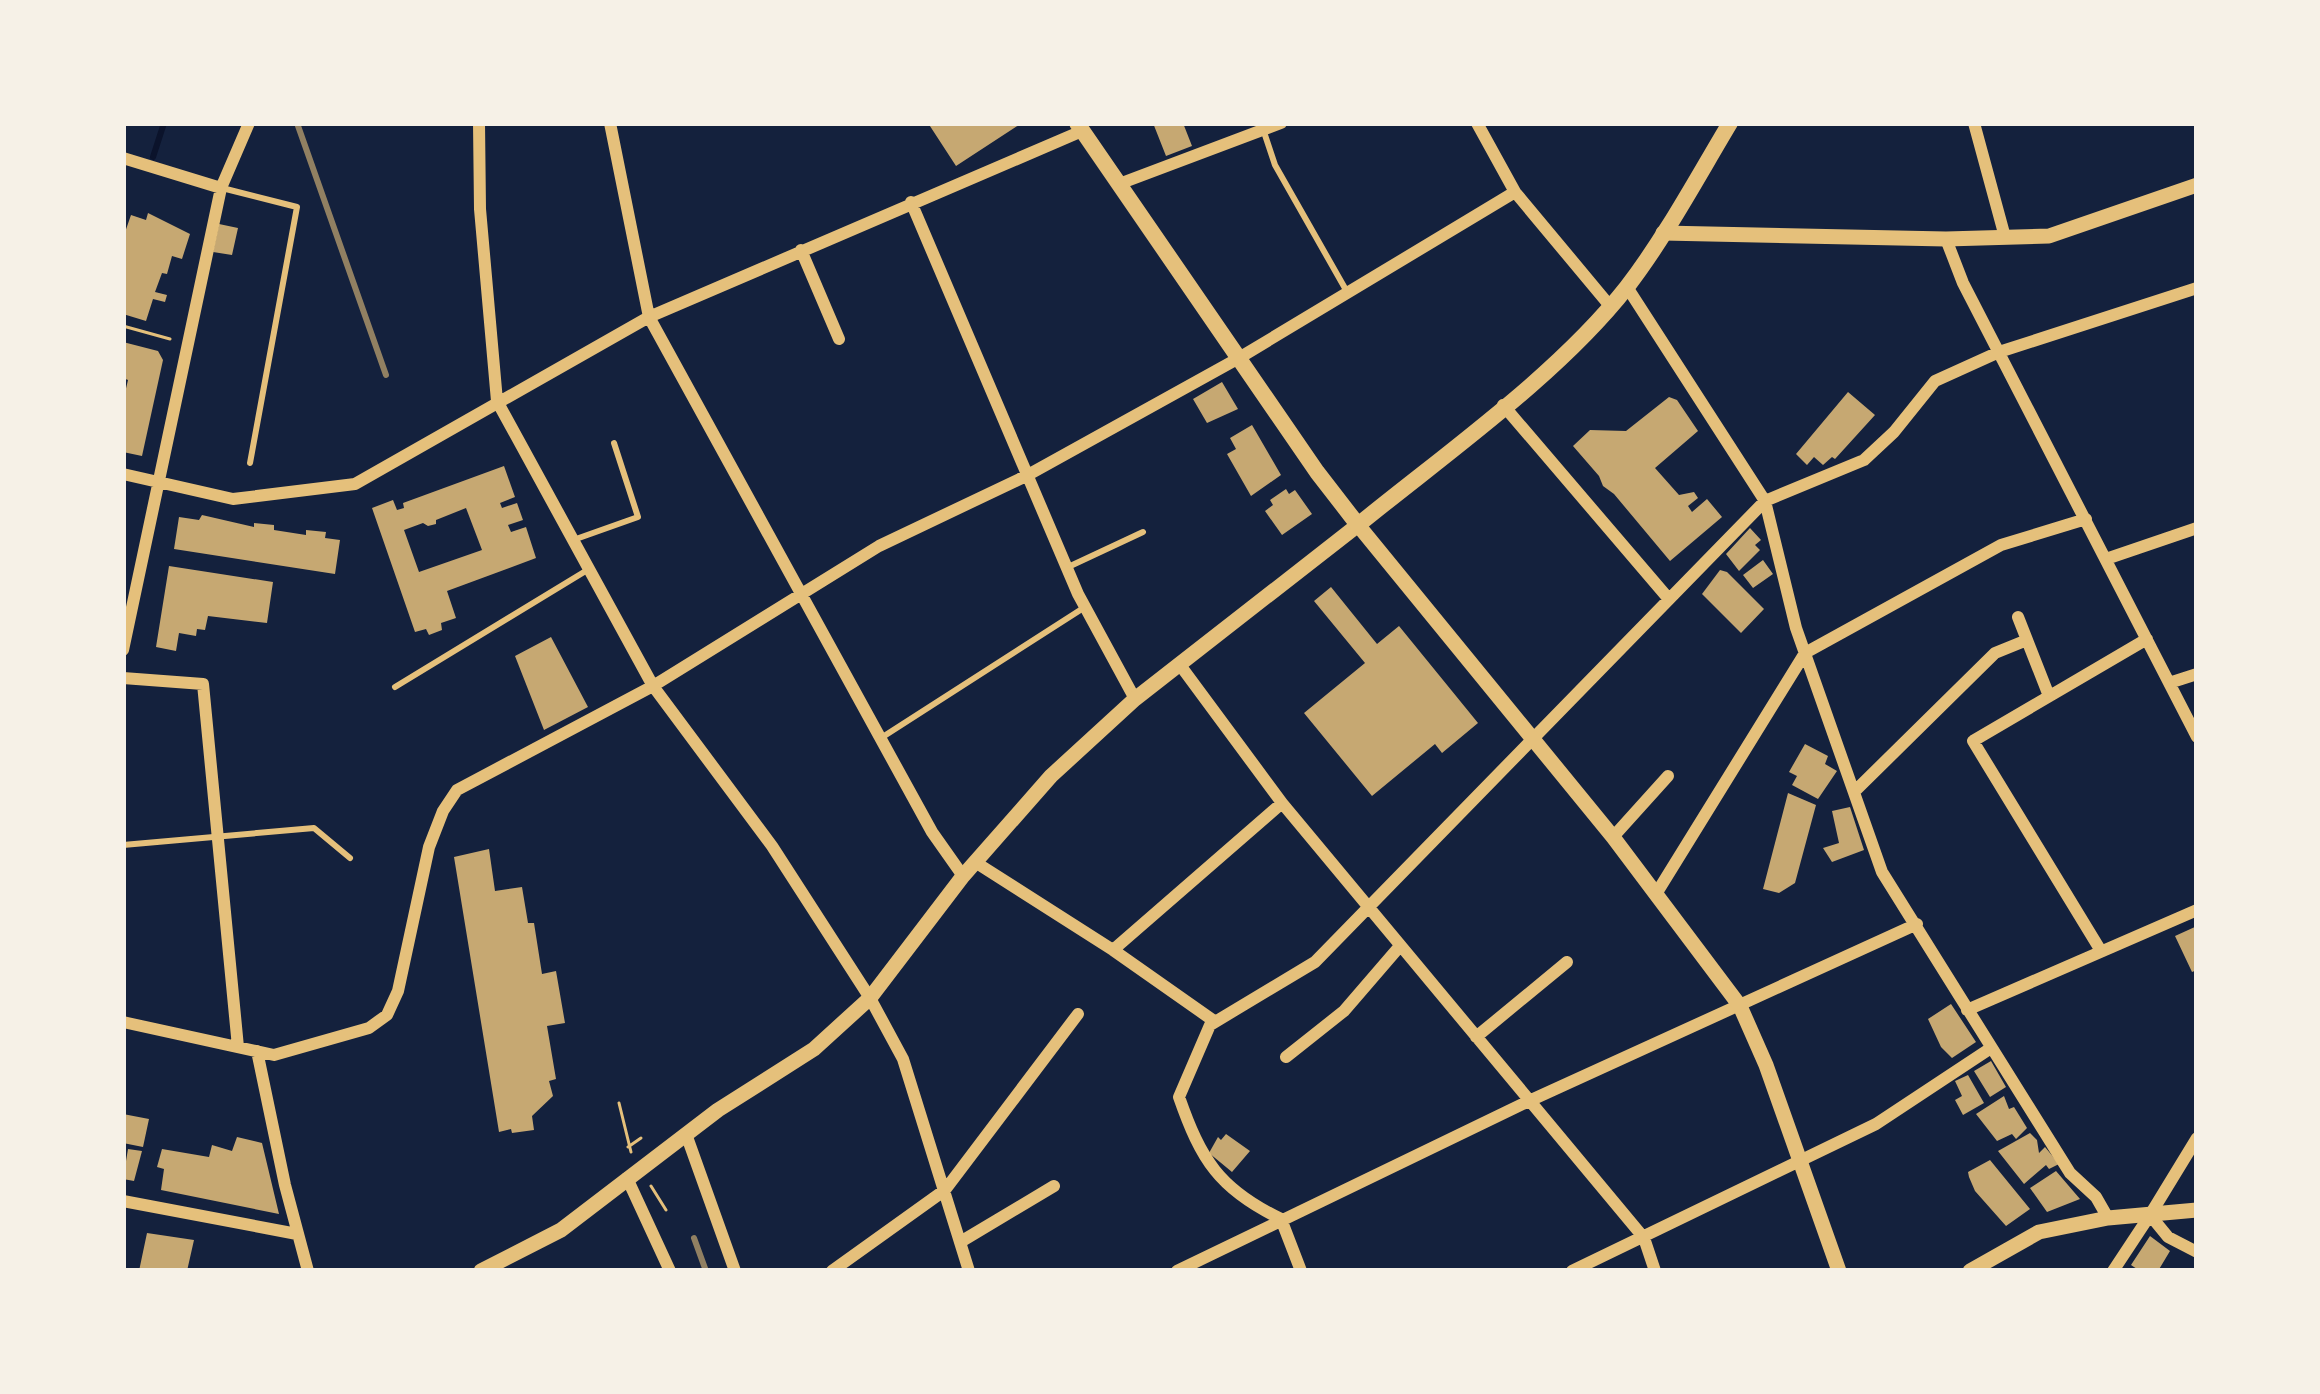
<svg xmlns="http://www.w3.org/2000/svg" width="2320" height="1394" viewBox="0 0 2320 1394" font-family="'Exo 2',sans-serif">
  <rect width="100%" height="100%" fill="#14213d"/>
  <g fill="none" stroke-linecap="round" stroke-linejoin="round">
    <path stroke="#0b132b" stroke-width="6" d="M153 157 164 123"/>
  </g>
  <path fill="#c6a872" fill-rule="evenodd" d="M928 123H1022L956 166Z
    M1153 123H1183L1192 146 1166 156Z
    M148 213 190 234 182 259 172 256 167 274 162 273 155 292 167 295 165 302 153 299 146 321 123 314V238L131 215 146 220Z
    M219 224 238 228 232 255 213 252Z
    M123 342 158 351 163 360 142 456 123 452V401L128 380 123 378Z
    M1222 382 1238 409 1207 423 1193 399Z
    M1848 392 1875 415 1835 459 1832 457 1823 465 1814 457 1807 465 1796 454Z
    M1669 397 1677 400 1698 431 1655 468 1679 495 1694 492 1698 498 1688 506 1692 512 1707 499 1722 517 1670 561 1614 494 1603 486 1599 476 1573 446 1590 430 1626 431Z
    M1252 425 1281 475 1251 496 1227 454 1236 449 1230 438Z
    M504 466 515 497 500 503 502 508 517 503 523 520 508 525 511 532 526 527 536 558 447 591 456 618 441 623 442 630 429 635 426 629 415 632 372 508 393 500 397 510 404 508 403 503ZM466 508 482 550 419 572 404 530 423 523 428 526 436 524V520Z
    M1286 489 1289 494 1295 490 1312 514 1282 535 1265 511 1273 505 1270 500Z
    M202 515 254 527V523L274 525V530L306 535V530L326 532 325 538 340 540 335 574 174 549 179 517 199 520Z
    M1750 528 1761 540 1755 545 1760 550 1739 571 1726 554Z
    M1763 560 1773 574 1753 588 1743 575Z
    M169 566 273 582 267 623 208 616 205 630 197 629 196 636 179 633 176 651 156 647Z
    M1720 570 1727 572 1764 609 1741 633 1702 594Z
    M1331 587 1377 644 1399 626 1478 723 1442 753 1435 744 1372 796 1304 713 1365 663 1314 601Z
    M551 637 588 707 544 730 515 656Z
    M1805 744 1828 756 1825 764 1837 771 1818 799 1792 785 1797 776 1789 772Z
    M1788 793 1816 805 1795 883 1779 893 1763 889Z
    M1850 807 1864 850 1832 862 1823 848 1839 843 1832 811Z
    M489 849 495 891 522 887 528 923H534L542 974 556 971 565 1023 547 1026 556 1079 549 1081 553 1096 532 1116 534 1130 512 1133 511 1129 499 1132 454 857Z
    M2197 926V970L2192 972 2175 936Z
    M1951 1004 1976 1042 1952 1058 1941 1047 1928 1019Z
    M1991 1061 2006 1087 1990 1097 1974 1071Z
    M1968 1075 1984 1103 1963 1115 1955 1100 1962 1096 1955 1081Z
    M2004 1096 2009 1109 2014 1107 2027 1128 2016 1139 2012 1134 1997 1141 1976 1114Z
    M123 1114 149 1119 143 1147 123 1143Z
    M2030 1133 2037 1140 2039 1153 2045 1147 2059 1164 2049 1169 2046 1165 2024 1184 1998 1151Z
    M1226 1134 1250 1151 1232 1172 1209 1153 1218 1137 1221 1140Z
    M237 1137 262 1143 279 1214 161 1190 164 1169 157 1167 162 1149 209 1157 212 1145 232 1151Z
    M128 1149 142 1151 134 1181 123 1179Z
    M1990 1160 2030 1209 2006 1226 1975 1191 1969 1177 1968 1172Z
    M2056 1171 2080 1199 2047 1212 2030 1188Z
    M147 1233 194 1240 187 1271H139Z
    M2150 1236 2170 1251 2158 1271H2140L2131 1265Z"/>
  <g fill="none" stroke-linecap="round" stroke-linejoin="round">
    <path stroke="#e5c07b" stroke-width="3" d="M123 326 170 339
      M619 1103 631 1152
      M628 1147 641 1138
      M651 1186 666 1210"/>
    <path stroke="#e5c07b" stroke-width="6" d="M1261 123 1275 165 1346 290
      M222 188 297 207 250 463
      M576 539 638 517 614 443
      M1066 568 1143 532
      M395 687 589 569
      M881 738 1085 607
      M123 845 314 828 350 858"/>
    <path stroke="#e5c07b" stroke-width="12" d="M479 123 480 209 497 401 653 686 772 846 870 998 903 1059 969 1271
      M610 123 649 317 932 832 963 876
      M1477 123 1515 192 1610 306
      M1974 123 2005 237
      M123 158 221 188
      M1119 184 1281 123
      M911 202 1078 594 1135 699
      M1946 239 1963 283 2197 737
      M801 250 839 339
      M1627 287 1765 501 1796 628 1882 872 2070 1173 2096 1197 2108 1218
      M1503 405 1668 598
      M123 474 233 499 355 484 649 317 1082 131
      M2106 559 2197 528
      M2018 617 2049 696
      M123 650 221 188 249 123
      M1180 665 1282 803 1644 1238 1655 1271
      M123 678 203 684 238 1047
      M2169 683 2197 674
      M1856 790 1995 653 2027 640
      M1613 837 1668 776
      M975 862 1113 950 1214 1021
      M1656 894 1805 653 2001 545 2086 519
      M1113 950 1282 803
      M2101 951 1973 741 2147 639
      M1967 1010 2197 910
      M123 1022 274 1055 369 1028 387 1015 398 991 429 847 443 811 457 790 653 686 879 546 1026 476 1239 358 1515 192
      M1476 1037 1567 962
      M257 1051 285 1185 308 1271
      M1286 1057 1344 1011 1400 946
      M686 1134 735 1271
      M2197 1138 2150 1215 2168 1237 2197 1252
      M627 1178 670 1271
      M123 1201 297 1234
      M962 1241 1054 1186
      M832 1271 945 1190 1078 1014
      M1177 1271 1529 1101 1917 924
      M1301 1271 1281 1219C1219 1189 1201 1160 1179 1097L1210 1025 1315 962 1765 501 1864 460 1894 432 1935 381 1999 352 2197 288
      M1572 1271 1876 1124 1991 1048
      M2113 1271 2150 1215"/>
    <path stroke="#e5c07b" stroke-width="15" d="M1663 233 1946 239 2049 236 2197 185
      M481 1271 561 1230 718 1110 814 1049 870 998 963 876 1051 776 1135 699 1358 525 1613 837 1740 1006 1766 1065 1839 1271
      M1970 1271 2039 1232 2108 1218 2197 1210"/>
    <path stroke="#e5c07b" stroke-width="16" d="M1077 123 1317 472 1358 525C1445 454 1558 375 1627 287 1666 236 1697 178 1730 123"/>
    <path stroke="#918062" stroke-width="6" d="M297 123 386 375
      M694 1238 706 1271"/>
  </g>
  <rect width="2320" height="1394" fill="none" stroke="#f6f1e7" stroke-width="252"/>
</svg>
